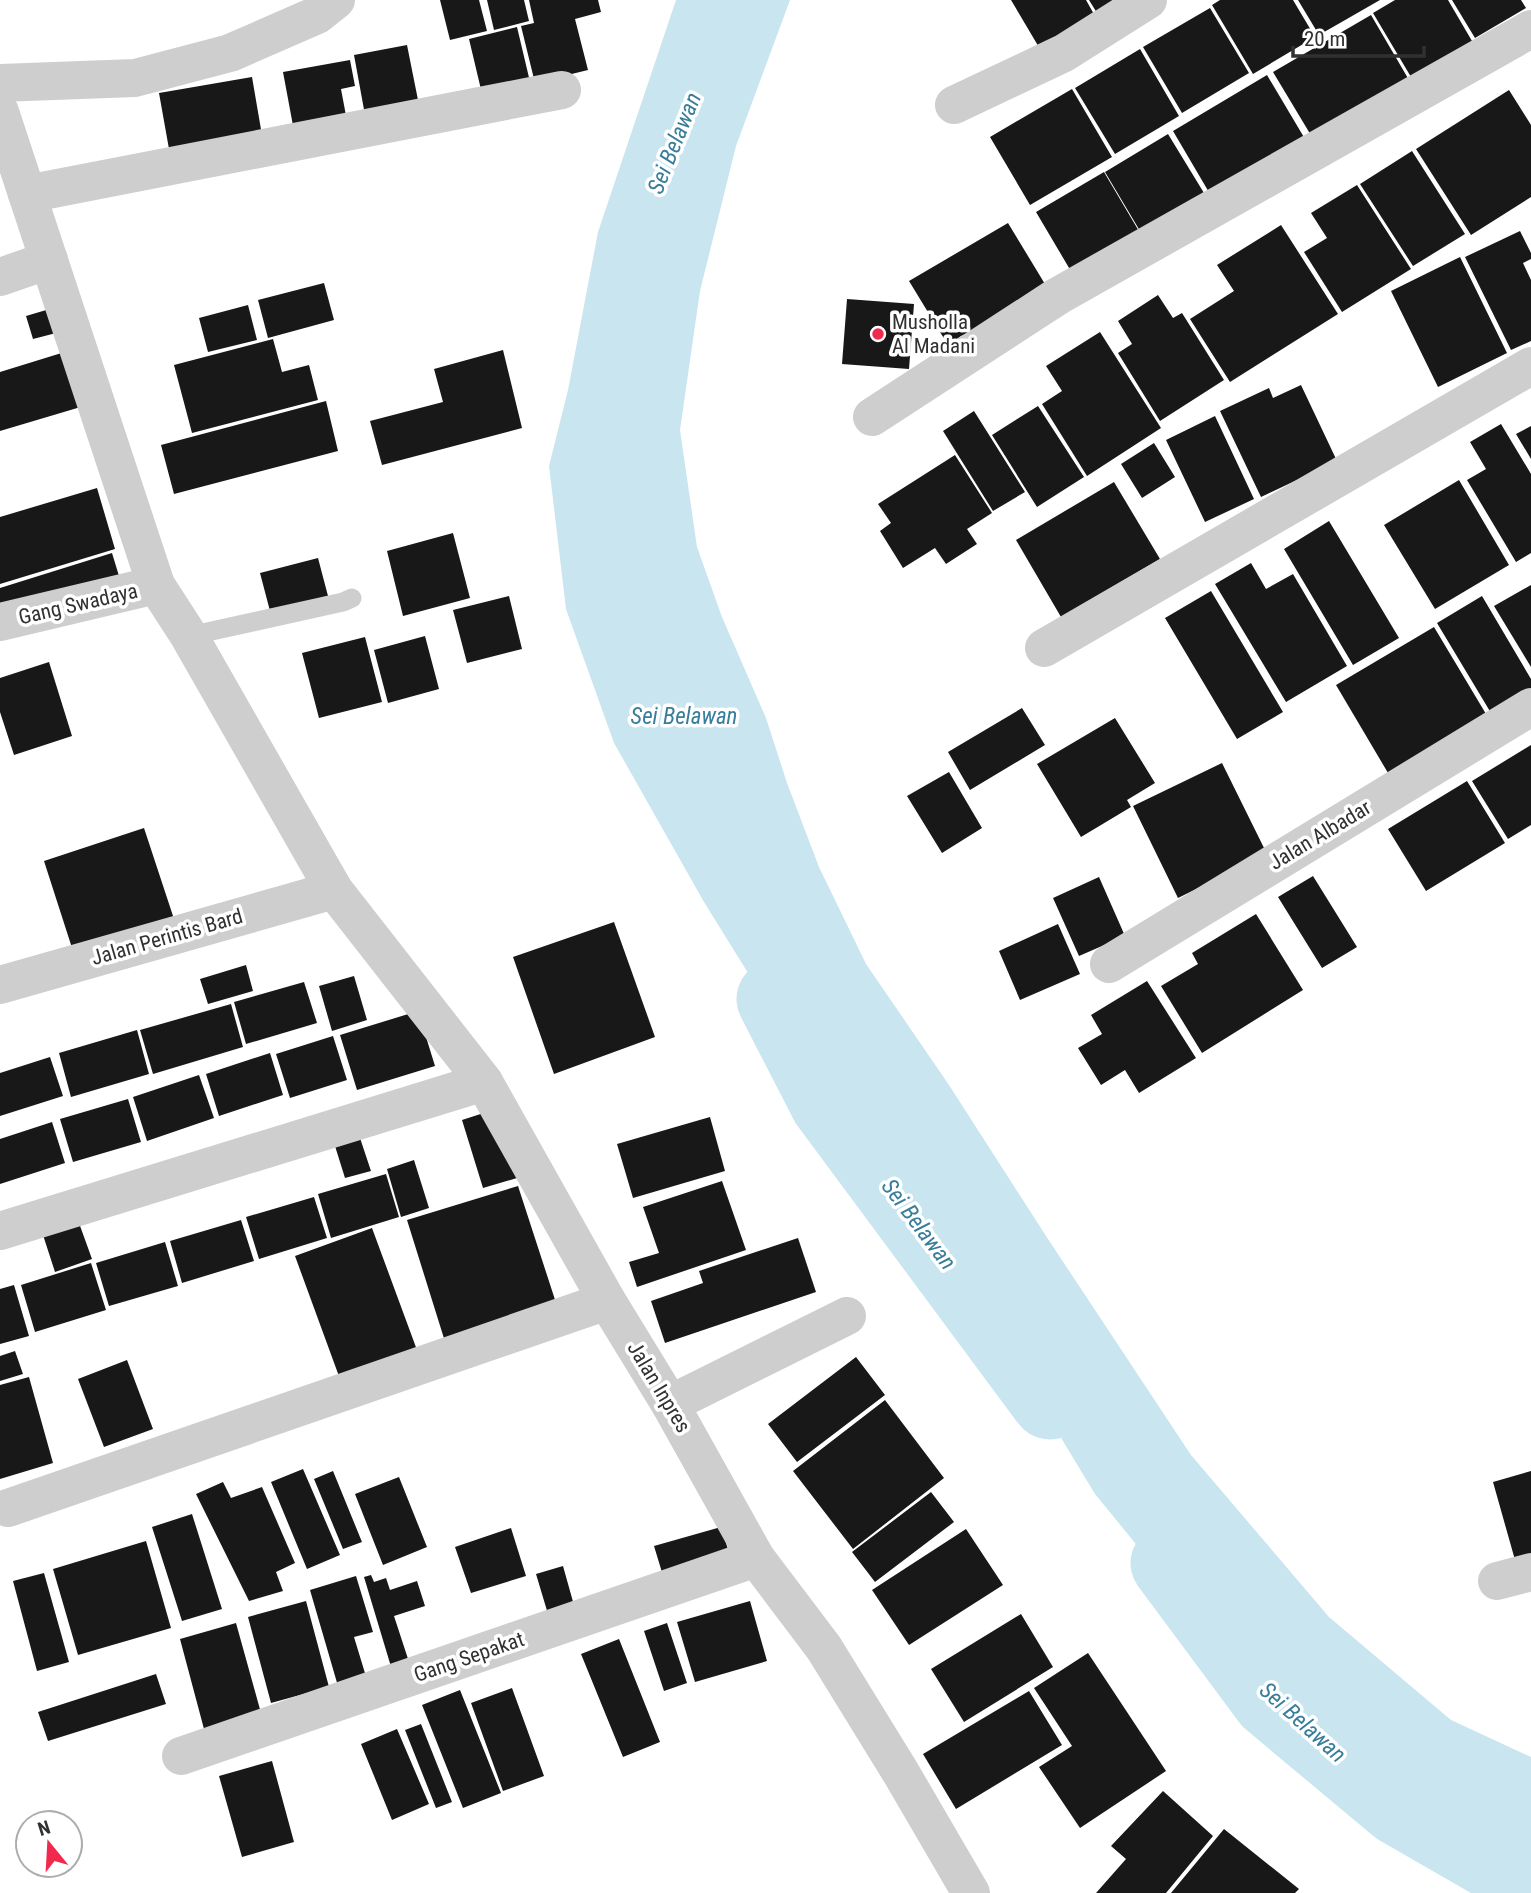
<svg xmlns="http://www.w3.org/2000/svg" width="1531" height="1893" viewBox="0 0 1531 1893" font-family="'Roboto Condensed',sans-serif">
  <rect width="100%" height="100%" fill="#fff"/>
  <path fill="#c9e5ef" d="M676 0H790L736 146 700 291 680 430 697 547 722 617 766 718 787 783 819 867 866 964 949 1085 1046 1236 1191 1455 1329 1617 1451 1720 1531 1757V1879L1429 1825 1189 1609 1095 1494 972 1291 916 1211 818 1086 704 902 614 743 566 609 549 466 568 390 598 232Z"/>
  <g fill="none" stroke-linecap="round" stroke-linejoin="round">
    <path stroke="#c9e5ef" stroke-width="79" d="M776 999 829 1102 1050 1400
      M1170 1563 1271 1699 1399 1806 1531 1882"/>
  </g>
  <path fill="#181818" d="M440 0H479L487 31 450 40Z
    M487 0H524L529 21 494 30Z
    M529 0H598L601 12 575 19 588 70 535 83 521 26 534 23Z
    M1011 0H1086L1095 16 1040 49Z
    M1089 0H1119L1097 13Z
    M1220 0H1293L1315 37 1253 74 1212 5Z
    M1298 0H1380L1319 35Z
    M1395 0H1448L1472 41 1411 77 1373 13Z
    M1452 0H1521L1526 8 1475 38Z
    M1210 8 1249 73 1182 113 1143 47Z
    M1371 15 1409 80 1312 137 1273 72Z
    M517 27 531 86 483 98 469 39Z
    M407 45 419 105 365 115 354 55Z
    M1140 49 1179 116 1115 154 1075 88Z
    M350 60 355 86 341 89 347 121 294 131 283 72Z
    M1267 75 1305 139 1210 194 1173 131Z
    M252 77 263 141 169 149 159 93Z
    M1072 89 1112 157 1030 205 990 137Z
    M1509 90 1531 125V197L1471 235 1416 149Z
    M1168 134 1204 193 1140 231 1105 172Z
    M1412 151 1465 234 1413 266 1360 184Z
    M1104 172 1143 238 1075 278 1036 212Z
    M1357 185 1411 269 1342 312 1304 252 1327 238 1311 213Z
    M1008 223 1051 294 961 336 948 345 909 281Z
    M1281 225 1338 314 1230 382 1190 319 1234 291 1217 265Z
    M1520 231 1531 253V259L1523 263 1531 280V341L1511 350 1465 257Z
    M1460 257 1507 353 1438 387 1391 291Z
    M324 283 334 320 268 338 258 300Z
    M1158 295 1173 318 1182 313 1224 380 1160 421 1118 353 1132 344 1118 321Z
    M847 299 914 304 909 369 842 364Z
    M248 305 257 340 208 352 199 318Z
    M53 308 60 332 33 339 26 316Z
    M1100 332 1161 428 1087 476 1042 404 1062 391 1046 366Z
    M273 339 282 372 309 365 318 400 192 433 174 365Z
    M503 350 522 428 382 465 370 421 443 402 434 369Z
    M68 351 84 406 0 431V372Z
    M1301 385 1337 461 1261 497 1220 411 1269 388 1273 398Z
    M326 401 338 451 174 494 161 445Z
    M1038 406 1084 477 1037 507 992 435Z
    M974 411 1025 492 993 511 943 431Z
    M1215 416 1254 499 1205 522 1166 440Z
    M1501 424 1531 474V553L1516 562 1467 480 1486 469 1470 442Z
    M1531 426V459L1516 434Z
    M1154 443 1175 477 1142 498 1121 464Z
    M955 455 992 513 967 529 977 544 946 564 935 548 903 568 880 531 891 523 878 504Z
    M1459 480 1509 565 1435 609 1384 525Z
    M1114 482 1160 559 1061 617 1016 540Z
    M97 488 115 549 0 584V517Z
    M1329 521 1399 638 1353 665 1284 549Z
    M453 533 470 598 403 616 387 551Z
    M112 553 119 576 0 613V588Z
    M318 558 328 596 270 611 260 573Z
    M1251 563 1266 589 1293 574 1347 666 1286 702 1215 584Z
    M1531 585V667L1494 606Z
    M1211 591 1283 712 1237 739 1165 618Z
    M509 596 522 649 467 663 453 610Z
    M1482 596 1531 679V689L1491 713 1437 623Z
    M1434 627 1489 719 1391 778 1336 685Z
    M425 636 439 689 388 703 374 650Z
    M365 637 382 702 319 718 302 653Z
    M49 662 72 736 14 755 0 712V678Z
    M1022 708 1045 745 970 790 948 752Z
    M1115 718 1155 783 1127 800 1131 807 1081 837 1037 764Z
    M1531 745V825L1508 839 1472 781Z
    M1222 763 1267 854 1178 898 1133 806Z
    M949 772 982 828 942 853 907 796Z
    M1467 781 1505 843 1426 891 1388 829Z
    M144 828 174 919 73 951 44 861Z
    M1313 876 1357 947 1322 968 1278 897Z
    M1099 877 1125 936 1079 956 1053 898Z
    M1256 914 1303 990 1202 1053 1161 986 1198 964 1192 953Z
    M614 922 655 1037 554 1074 513 957Z
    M1058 924 1080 974 1020 1000 999 951Z
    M246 965 253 991 208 1004 200 979Z
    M354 976 367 1020 332 1031 319 986Z
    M1147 981 1196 1058 1139 1093 1125 1070 1101 1085 1078 1048 1102 1034 1091 1015Z
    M304 982 317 1023 246 1044 234 1002Z
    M231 1004 243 1047 153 1074 140 1030Z
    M418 1011 435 1066 357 1090 340 1035Z
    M137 1030 149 1074 71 1097 59 1053Z
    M333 1036 347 1080 290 1098 276 1054Z
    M270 1053 283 1095 219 1116 206 1074Z
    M50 1057 63 1096 0 1116V1073Z
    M199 1075 214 1118 147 1141 133 1097Z
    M128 1099 141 1142 73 1162 60 1119Z
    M496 1109 517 1178 483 1188 462 1120Z
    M710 1117 725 1171 633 1198 617 1144Z
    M52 1122 65 1163 0 1184V1139Z
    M360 1138 371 1171 345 1178 335 1146Z
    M414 1160 429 1208 401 1217 387 1169Z
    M386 1174 399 1217 331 1238 318 1194Z
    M722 1181 746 1250 637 1287 629 1262 659 1253 643 1207Z
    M518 1186 559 1312 447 1348 407 1220Z
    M314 1197 327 1238 259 1259 246 1217Z
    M241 1220 254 1261 182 1283 170 1241Z
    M79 1223 92 1259 55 1272 43 1235Z
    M372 1228 417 1350 340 1379 295 1256Z
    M798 1238 816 1292 665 1343 651 1301 703 1283 699 1271Z
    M165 1242 178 1286 109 1306 96 1263Z
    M91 1263 106 1310 35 1332 21 1285Z
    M14 1285 29 1336 0 1344V1289Z
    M15 1351 23 1374 0 1381V1356Z
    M856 1357 885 1395 797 1462 768 1424Z
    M127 1360 153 1429 104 1447 78 1379Z
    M29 1377 53 1463 0 1479V1385Z
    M885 1400 944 1478 853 1549 793 1471Z
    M303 1469 340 1555 307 1569 271 1482Z
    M333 1471 362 1542 343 1549 314 1479Z
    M1531 1471V1556L1515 1560 1493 1482Z
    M399 1477 427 1547 383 1565 355 1494Z
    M223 1482 231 1498 262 1487 295 1563 276 1572 283 1591 249 1601 196 1494Z
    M931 1492 954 1522 875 1582 852 1552Z
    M192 1514 222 1609 182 1621 152 1527Z
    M721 1527 731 1559 664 1579 654 1546Z
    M511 1528 526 1576 471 1593 455 1547Z
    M966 1529 1003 1585 909 1645 872 1590Z
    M146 1541 171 1628 78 1655 53 1569Z
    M563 1566 577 1616 551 1624 536 1574Z
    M44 1573 69 1662 37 1671 13 1581Z
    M371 1575 374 1582 386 1578 390 1590 417 1581 425 1606 394 1616 410 1665 392 1670 364 1577Z
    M356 1576 373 1632 354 1637 368 1683 340 1693 310 1590Z
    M306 1601 329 1687 271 1703 248 1617Z
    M750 1601 767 1661 695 1682 677 1622Z
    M1021 1614 1053 1667 964 1722 931 1669Z
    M236 1623 261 1713 204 1729 180 1639Z
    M667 1623 687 1683 664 1691 644 1631Z
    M619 1639 660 1742 623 1757 581 1654Z
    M1088 1653 1166 1771 1080 1828 1039 1767 1072 1746 1034 1688Z
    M156 1674 166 1704 48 1741 38 1712Z
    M512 1688 544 1776 503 1791 471 1703Z
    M460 1690 501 1793 463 1808 422 1705Z
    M1029 1691 1062 1745 956 1809 923 1754Z
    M421 1724 452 1802 436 1808 405 1730Z
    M397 1729 429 1804 392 1820 361 1744Z
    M272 1761 294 1842 242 1857 219 1776Z
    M1163 1791 1213 1836 1166 1893H1096L1126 1859 1111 1846Z
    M1224 1829 1299 1889 1295 1893H1171Z"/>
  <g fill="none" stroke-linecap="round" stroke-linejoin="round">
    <path stroke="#cecece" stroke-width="19" d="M189 636 343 602 352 598"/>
    <path stroke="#cecece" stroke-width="38" d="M0 83 135 78 230 53 317 15 336 0
      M954 105 1064 53 1148 0
      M27 194 562 90
      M0 277 49 260
      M872 417 1058 296 1531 29
      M0 622 156 585
      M1044 648 1531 366
      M1109 964 1531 707
      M0 1231 484 1082
      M670 1404 847 1316
      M8 1508 607 1301
      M1497 1581 1531 1572
      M181 1756 756 1558"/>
    <path stroke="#cecece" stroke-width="38" d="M0 112 156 585 189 636 334 890 484 1082 607 1301 670 1404 756 1558 824 1648 901 1773 971 1893
      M0 985 334 890"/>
  </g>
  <circle fill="#f2294e" stroke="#fff" stroke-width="2.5" cx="878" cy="334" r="7"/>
  <g text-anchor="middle" stroke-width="7" stroke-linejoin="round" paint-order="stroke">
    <g font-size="21" fill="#313131" stroke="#fff" text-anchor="start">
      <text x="892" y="329">Musholla<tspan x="892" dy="24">Al Madani</tspan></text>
    </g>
    <g font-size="21" fill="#313131" stroke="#fff">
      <text transform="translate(78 604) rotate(-13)" y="7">Gang Swadaya</text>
      <text transform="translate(1320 835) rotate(-31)" y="7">Jalan Albadar</text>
      <text transform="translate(167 937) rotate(-16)" y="7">Jalan Perintis Bard</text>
      <text transform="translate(659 1387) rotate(59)" y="7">Jalan Inpres</text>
      <text transform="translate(469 1657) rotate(-19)" y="7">Gang Sepakat</text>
    </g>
    <g font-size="23" font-style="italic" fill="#387e9a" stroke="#fff">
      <text transform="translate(674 143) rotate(-68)" y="8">Sei Belawan</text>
      <text x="684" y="724">Sei Belawan</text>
      <text transform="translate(919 1224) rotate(53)" y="8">Sei Belawan</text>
      <text transform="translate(1303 1722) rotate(42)" y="8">Sei Belawan</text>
    </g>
  </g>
  <g transform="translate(49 1844) rotate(342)"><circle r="33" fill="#ffffff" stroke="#adadad" stroke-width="2"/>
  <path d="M0-5L12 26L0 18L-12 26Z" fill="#f2294e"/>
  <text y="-10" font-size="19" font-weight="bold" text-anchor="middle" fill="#313131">N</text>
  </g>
  <path d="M1293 46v10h131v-10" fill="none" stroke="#313131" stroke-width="3.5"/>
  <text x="1304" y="46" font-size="21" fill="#313131" stroke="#ffffff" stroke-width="5" paint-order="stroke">20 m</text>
</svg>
